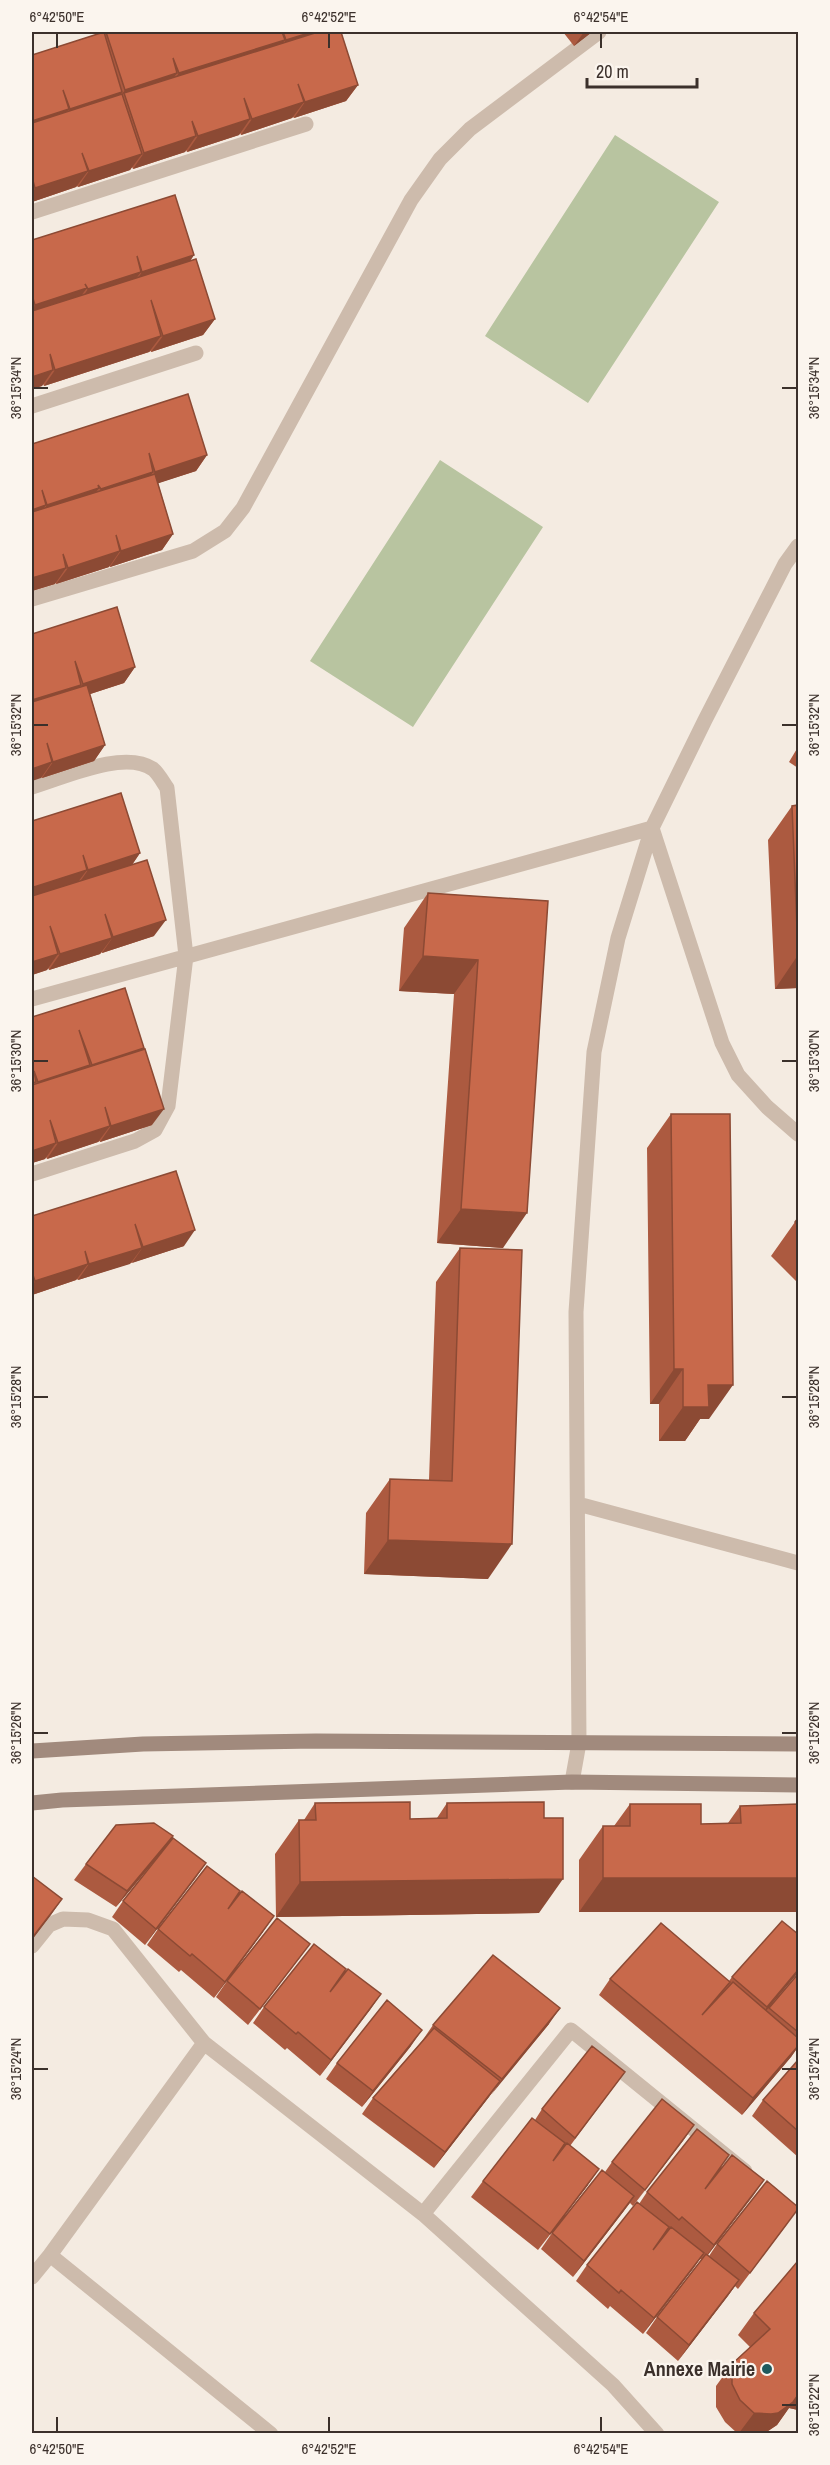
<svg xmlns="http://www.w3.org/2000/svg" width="830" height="2465" viewBox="0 0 830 2465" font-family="'Archivo Narrow',sans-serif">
  <rect width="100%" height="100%" fill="#f4ebe1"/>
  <path fill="#b8c4a0" d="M615 135 719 202 588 403 485 336Z
    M440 460 543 527 413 727 310 661Z"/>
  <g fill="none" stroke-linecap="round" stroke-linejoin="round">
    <path stroke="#cdbbac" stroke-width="15" d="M32 212 306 124
      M32 406 196 353
      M32 599 193 551 225 531 243 508 411 200 440 159 470 129 599 32
      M32 787C63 778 124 749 153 769 158 773 163 782 167 788L186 956 168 1106 155 1130 135 1141 32 1174
      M32 999 652 828 722 1043 738 1075 767 1107 798 1134
      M578 1504 798 1563
      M572 1782 579 1743 576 1312 594 1052 618 938 652 828 705 720 785 564 798 546
      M32 1946 49 1925 63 1919 88 1920 113 1929 204 2043 423 2214 613 2385 657 2434
      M423 2214 571 2030 745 2171
      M50 2255 271 2434
      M32 2277 50 2255 204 2043"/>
    <path stroke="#a18a7d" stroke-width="15" d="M32 1751 143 1744 316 1741 798 1744
      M32 1803 62 1800 572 1782 798 1785"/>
  </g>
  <path fill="#ac5a40" d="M104 32H341L358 85 346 101 294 118 293 117 292 118 241 135 240 133 239 135 187 152 186 150 185 152 133 169 132 167 130 170 78 187 77 186 76 187 32 202V55Z
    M563 32H592L574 46Z
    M32 240 194 255 190 261 215 319 203 335 151 352V351L149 352 44 386 43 384 42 386 32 389Z
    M32 444 207 455 196 471 158 483 173 534 162 550 110 567V565L109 567 56 584V582L55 584 32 591Z
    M32 634 135 667 124 683 90 694 105 745 94 761 42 778V777L41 778Z
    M798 747V768L789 762Z
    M798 805V988L775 989 768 840 792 806Z
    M32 821 140 853 132 865 154 936 102 953V952L100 954 49 970 48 968 47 970 32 975Z
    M428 893 548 901 503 1248 437 1243 454 994 399 991 404 928Z
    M32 1017 142 1050 152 1125 100 1142V1141L98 1142 47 1159 46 1157 45 1159 32 1163Z
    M671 1114 709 1419H700L685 1441H659V1404H650L647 1148Z
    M32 1216 184 1246 78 1280 77 1279 76 1280 32 1295Z
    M798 1218V1283L771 1256 795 1222Z
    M460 1248 488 1579 364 1574 366 1513 390 1479 429 1480 436 1282Z
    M315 1803 410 1819 437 1818 447 1803 539 1913 276 1917 275 1854 299 1820H304Z
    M630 1804 701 1824 728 1823 740 1806 798 1804V1912H579V1860L603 1826H614Z
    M173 1836 162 1852 116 1907 74 1880 86 1864Z
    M206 1863 145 1945 112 1917 123 1901Z
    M228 1909 263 1932 214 1998 181 1970 179 1972 147 1945 158 1929Z
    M310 1944 248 2025 216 1997 227 1981Z
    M798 1974V2047L791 2057 742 2115 599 1995 610 1979 729 1981 732 1977 771 2005Z
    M330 1992 381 1994 320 2076 287 2048 285 2050 253 2023 264 2007Z
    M549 2024 491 2094 434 2168 362 2114 373 2098 422 2041 433 2025Z
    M411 2046 362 2107 326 2079 337 2063Z
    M798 2060V2157L752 2116 763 2100Z
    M625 2072 570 2146 588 2185 538 2250 471 2197 483 2181 535 2120 542 2109Z
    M694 2125 633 2206 630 2203 573 2277 541 2249 552 2233 605 2172 612 2162Z
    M764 2180 708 2255 709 2256 717 2244 788 2223 738 2289 735 2286 678 2361 646 2333 657 2317 702 2260 700 2259 643 2334 610 2306 608 2309 576 2281 587 2265 639 2204 647 2192 709 2184Z
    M798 2263V2410L789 2408 777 2425 765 2433H737L725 2422 716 2407V2386L732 2364 750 2347 738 2335 754 2313Z"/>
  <path fill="#8c4a34" d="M312 32H333L275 56 286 40Z
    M584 32H592L574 46Z
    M285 40 273 56 168 89 179 73Z
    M177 73 166 89 124 93 115 106H114L125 90Z
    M358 85 346 101 294 118 305 102Z
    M122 92 111 108 59 125 70 109Z
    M304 102 292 118 241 135 252 119Z
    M69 109 57 125 32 133V121Z
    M250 119 239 135 187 152 198 136Z
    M196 136 185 152 133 169 144 153Z
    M142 154 130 170 78 187 89 171Z
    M88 171 76 187 32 202V194L35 188Z
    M194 255 183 271 131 288 142 272Z
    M141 272 129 288 77 305 88 289Z
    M87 288 75 304 32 318V310L35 305Z
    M215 319 203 335 151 352 163 336Z
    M161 336 149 352 44 386 55 370Z
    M53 370 42 386 32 389V377Z
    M207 455 196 471 144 488 155 472Z
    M153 472 142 488 90 505 101 489Z
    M99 488 88 504 36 521 47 505Z
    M46 505 35 521 32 522V510Z
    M173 534 162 550 110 567 121 551Z
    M120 551 109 567 56 584 68 568Z
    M66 568 55 584 32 591V578Z
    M135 667 124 683 72 700 83 684Z
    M81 685 70 701 32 713V700Z
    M105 745 94 761 42 778 53 762Z
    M52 762 41 778 32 781V769Z
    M140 853 129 869 77 886 88 870Z
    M87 870 75 886 32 900V891L34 887Z
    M166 920 154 936 102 953 113 937Z
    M112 938 100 954 49 970 60 954Z
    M58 954 47 970 32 975V962Z
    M798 955V988L775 989Z
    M423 956 478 960 454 994 399 991Z
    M144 1048 132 1064 80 1081 92 1065Z
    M90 1065 78 1081 32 1091 38 1082Z
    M164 1109 152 1125 100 1142 111 1126Z
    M110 1126 98 1142 47 1159 58 1143Z
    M56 1143 45 1159 32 1163V1151Z
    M461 1209 527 1213 503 1248 437 1243Z
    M195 1230 184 1246 132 1263 143 1247Z
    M142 1248 130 1264 78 1280 89 1264Z
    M88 1264 76 1280 32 1295V1287L35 1281Z
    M674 1369H683L659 1404H650Z
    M708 1385H733L709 1419H700L685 1441H659L683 1407Z
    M388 1540 512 1544 488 1579 364 1574Z
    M173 1836 162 1852 116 1907 127 1891Z
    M206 1863 195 1879 145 1945 156 1929Z
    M603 1878H798V1912H579Z
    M563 1879 539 1913 276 1917 300 1882Z
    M62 1899 51 1915 32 1940V1938Z
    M274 1916 263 1932 214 1998 225 1982Z
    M798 1970V1973L756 2023 767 2007Z
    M381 1994 370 2010 320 2076 331 2060Z
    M560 2008 549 2024 491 2095 502 2079Z
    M422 2030 411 2046 362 2107 373 2091Z
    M798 2044V2047L791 2057 742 2115 753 2098Z
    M500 2081 489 2097 434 2168 445 2152Z
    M694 2125 683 2141 633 2206 645 2190Z
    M599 2169 588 2185 538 2250 550 2234Z
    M764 2180 753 2196 703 2261 714 2245Z
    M634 2196 623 2212 573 2277 584 2261Z
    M704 2253 693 2269 643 2334 654 2318Z
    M739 2280 728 2296 678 2361 689 2345Z
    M798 2395V2410L789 2408 777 2425 765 2433H739L754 2413Z"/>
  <path fill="#c8694b" stroke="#8c4a34" stroke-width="1.5" d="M104 32 122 92 70 109 63 90 69 109 32 121V55Z
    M106 32H282L285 40 179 73 173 58 177 73 125 90Z
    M283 32H312L286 40Z
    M318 32H341L358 85 305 102 298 84 304 102 252 119 244 98 250 119 198 136 192 121 196 136 144 153 124 93Z
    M122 94 142 154 89 171 82 153 88 171 35 188 32 177V123Z
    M175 195 194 255 142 272 137 256 141 272 88 289 85 284 87 288 35 305 32 295V240Z
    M196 259 215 319 163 336 151 300 161 336 55 370 50 354 53 370 32 377V311Z
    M188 394 207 455 155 472 149 453 153 472 101 489 98 485 99 488 47 505 42 490 46 505 32 510V444Z
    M155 474 173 534 121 551 116 535 120 551 68 568 63 554 66 568 32 578V512Z
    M117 607 135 667 83 684 75 661 81 685 32 700V634Z
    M87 685 105 745 53 762 47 743 52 762 32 769V702Z
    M121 793 140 853 88 870 83 855 87 870 34 887 32 883 33 886 32 887V821Z
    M798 805V953L792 806Z
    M147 860 166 920 113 937 105 914 112 938 60 954 50 926 58 954 32 962V896Z
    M428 893 548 901 527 1213 461 1209 478 960 423 956Z
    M125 988 144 1048 92 1065 79 1030 90 1065 38 1082 34 1071 36 1082 32 1083V1017Z
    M145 1049 164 1109 111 1126 105 1107 110 1126 58 1143 50 1120 56 1143 32 1151V1085Z
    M671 1114H730L733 1385H708L709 1407H683V1369H674Z
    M176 1171 195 1230 143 1247 135 1224 142 1248 89 1264 85 1251 88 1264 35 1281 32 1272V1216Z
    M798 1218V1226L795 1222Z
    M460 1248 522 1250 512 1544 388 1540 390 1479 452 1481Z
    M410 1802V1819L447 1818V1803L544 1802V1818H563V1879L300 1882 299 1820H316L315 1803Z
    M630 1804H701V1824L741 1823 740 1806 798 1804V1878H603V1826H630Z
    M154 1823 173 1836 127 1891 86 1864 116 1825Z
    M173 1838 206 1863 156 1929 123 1901Z
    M207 1866 240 1891 228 1909 242 1891 274 1916 225 1982 192 1954 190 1956 158 1929Z
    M32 1876 62 1899 32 1938Z
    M277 1918 310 1944 260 2009 227 1981Z
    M782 1921 798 1934V1970L767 2007 732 1977Z
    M661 1923 730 1982 702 2015 733 1982 798 2038V2046L753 2098 610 1979Z
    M314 1944 346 1969 330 1992 348 1969 381 1994 331 2060 298 2032 296 2034 264 2007Z
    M493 1955 560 2008 502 2079 433 2025Z
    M798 1974V2032L769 2008Z
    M387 2000 422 2030 373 2091 337 2063Z
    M434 2028 500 2081 445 2152 373 2098Z
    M592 2046 625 2072 575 2138 542 2109Z
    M798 2060V2131L763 2100Z
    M662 2099 694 2125 645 2190 612 2162Z
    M532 2118 565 2143 553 2161 567 2143 599 2169 550 2234 483 2181Z
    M697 2129 729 2155 705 2189 732 2155 764 2180 714 2245 682 2217 679 2220 647 2192Z
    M602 2170 634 2196 584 2261 552 2233Z
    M767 2181 798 2207V2209L750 2273 717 2244Z
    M637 2202 669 2227 653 2250 671 2227 704 2253 654 2318 621 2290 619 2293 587 2265Z
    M706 2254 739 2280 689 2345 657 2317Z
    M797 2262 798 2263V2395L793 2402 778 2413 771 2414 754 2413 740 2400 732 2384V2364L770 2329 754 2313Z"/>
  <path fill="none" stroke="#3b302b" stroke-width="2" d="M57 33V48M329 33V48M601 33V48M33 388H48M782 388H797M33 725H48M782 725H797M33 1061H48M782 1061H797M33 1397H48M782 1397H797M33 1733H48M782 1733H797M33 2069H48M782 2069H797M782 2405H797M57 2417V2432M329 2417V2432M601 2417V2432"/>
  <circle fill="#1f5a5e" stroke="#fbf5ee" stroke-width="2" cx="767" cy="2369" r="6"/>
  <g text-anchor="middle" stroke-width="4.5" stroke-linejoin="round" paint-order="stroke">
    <g font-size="20" font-weight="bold" fill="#3b302b" stroke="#fbf5ee" text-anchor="end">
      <text x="755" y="2376">Annexe Mairie</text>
    </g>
  </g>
  <rect width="830" height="2465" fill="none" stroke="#fbf5ee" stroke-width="66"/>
  <path d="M587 78v9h110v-9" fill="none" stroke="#3b302b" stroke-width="3"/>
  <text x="596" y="78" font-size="18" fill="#3b302b" stroke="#fbf5ee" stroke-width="4.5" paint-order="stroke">20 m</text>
  <rect x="33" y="33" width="764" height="2399" fill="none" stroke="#3b302b" stroke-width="2"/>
  <g font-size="15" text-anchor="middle" fill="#3b302b">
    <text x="57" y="22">6°42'50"E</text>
    <text x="329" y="22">6°42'52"E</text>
    <text x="601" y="22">6°42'54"E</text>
    <text transform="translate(16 388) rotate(-90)" y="5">36°15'34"N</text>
    <text transform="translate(814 388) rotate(-90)" y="5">36°15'34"N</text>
    <text transform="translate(16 725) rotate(-90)" y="5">36°15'32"N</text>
    <text transform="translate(814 725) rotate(-90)" y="5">36°15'32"N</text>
    <text transform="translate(16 1061) rotate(-90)" y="5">36°15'30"N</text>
    <text transform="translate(814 1061) rotate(-90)" y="5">36°15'30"N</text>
    <text transform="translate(16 1397) rotate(-90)" y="5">36°15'28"N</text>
    <text transform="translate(814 1397) rotate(-90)" y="5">36°15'28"N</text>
    <text transform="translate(16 1733) rotate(-90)" y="5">36°15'26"N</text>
    <text transform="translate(814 1733) rotate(-90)" y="5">36°15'26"N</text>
    <text transform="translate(16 2069) rotate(-90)" y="5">36°15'24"N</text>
    <text transform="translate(814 2069) rotate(-90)" y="5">36°15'24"N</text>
    <text transform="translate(814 2405) rotate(-90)" y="5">36°15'22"N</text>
    <text x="57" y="2454">6°42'50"E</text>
    <text x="329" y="2454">6°42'52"E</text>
    <text x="601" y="2454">6°42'54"E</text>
  </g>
</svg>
